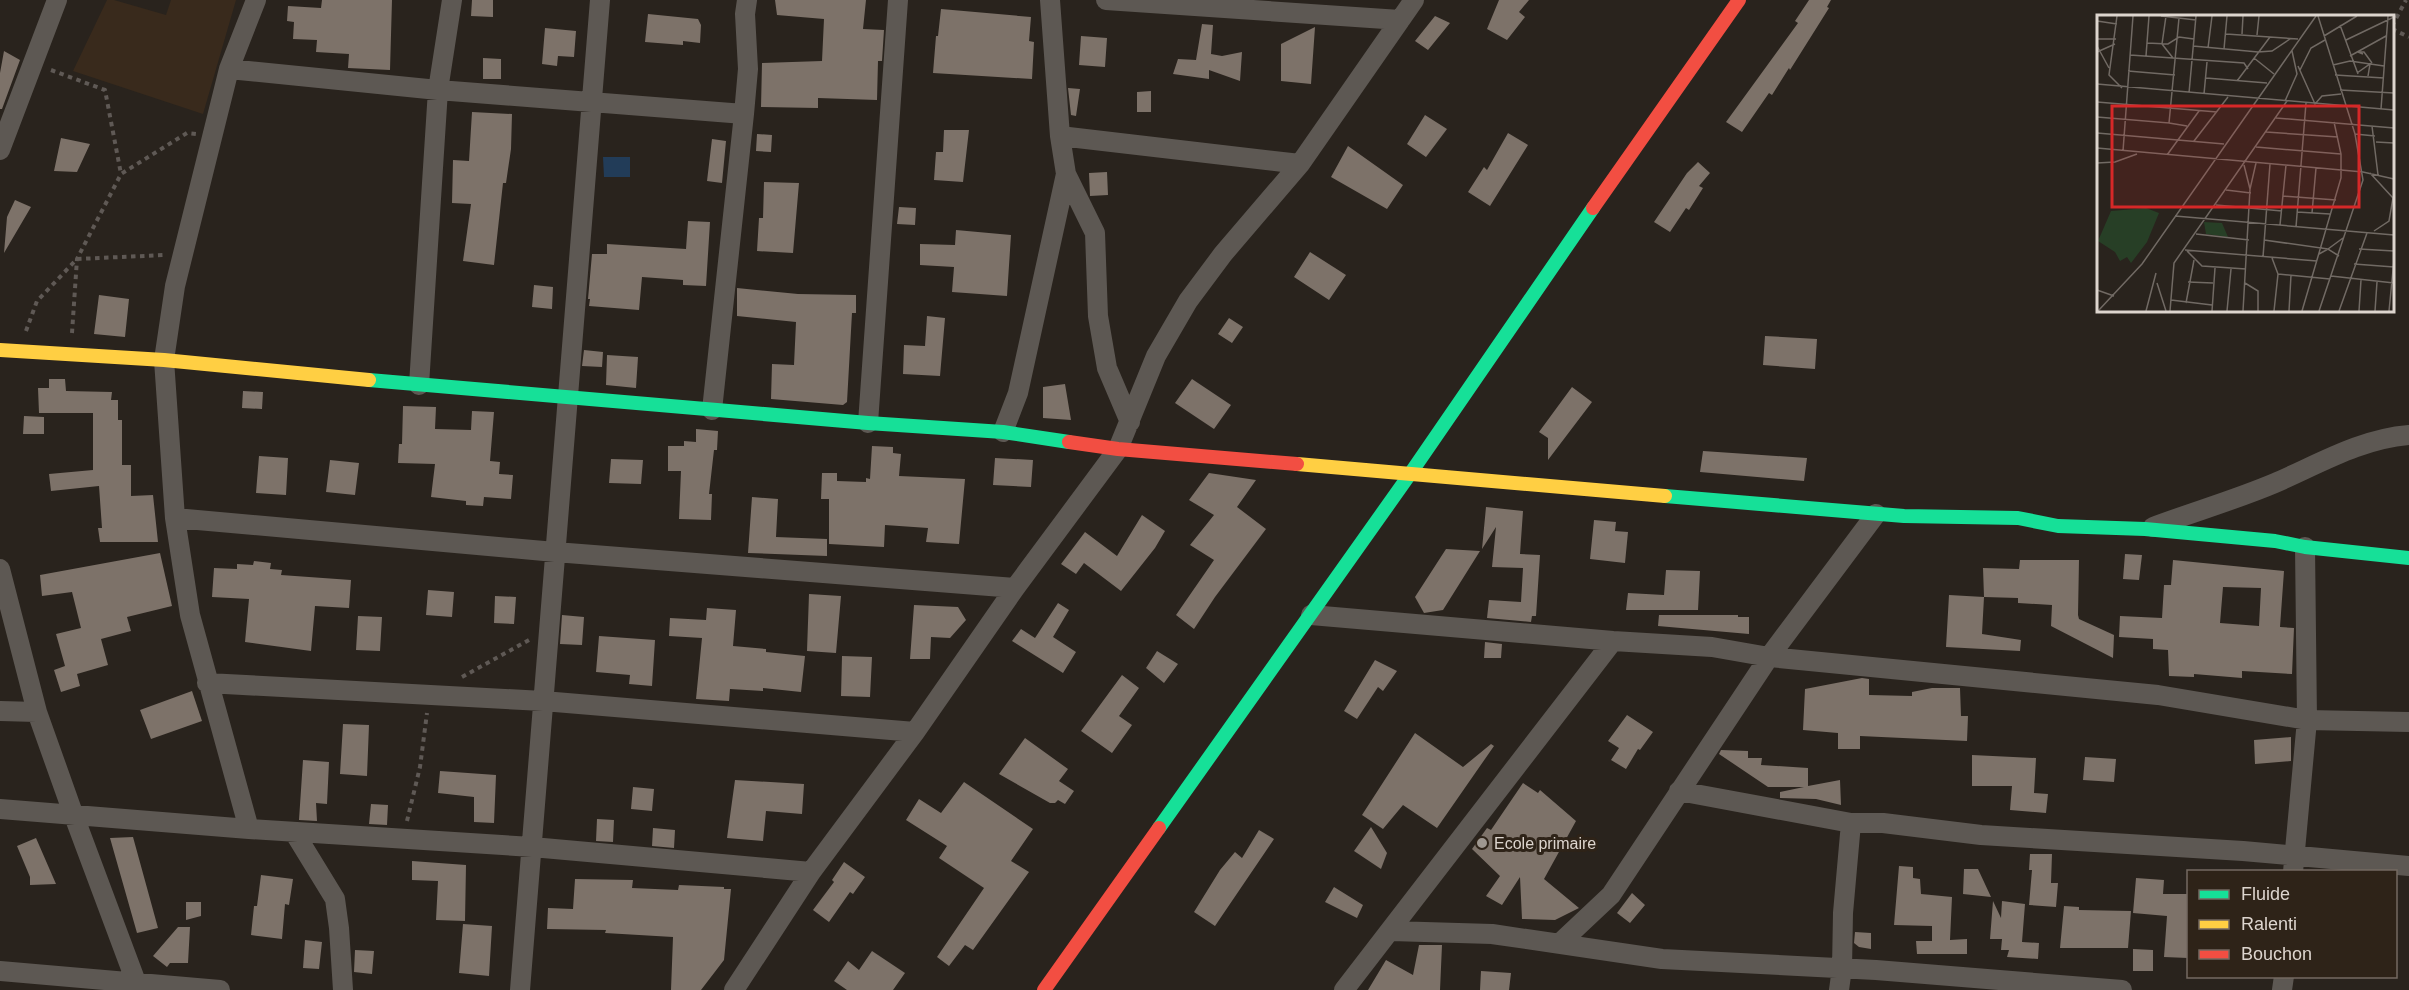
<svg xmlns="http://www.w3.org/2000/svg" width="2409" height="990" viewBox="0 0 2409 990" font-family="Arial,sans-serif">
  <rect width="100%" height="100%" fill="#29231d"/>
  <path fill="#392a1c" d="M107 0H114L166 15 171 0H236L203 114 73 71Z"/>
  <path fill="#223c58" d="M603 157H630V177H604Z"/>
  <path fill="#7d7269" fill-rule="evenodd" d="M322 0H392L390 70 348 68 349 54 316 52 317 40 293 39 294 22 287 21 288 6 321 8Z
    M472 0H493V17L471 16Z
    M775 0H866L863 29 884 30 882 61H878L877 100 818 98V108L761 107 762 63 822 61 824 19 777 15Z
    M1499 0H1529L1519 12 1525 17 1507 40 1487 29Z
    M1809 0H1831L1827 7 1829 8 1790 70 1789 68 1772 95 1769 93 1742 132 1726 122 1798 23 1795 21Z
    M941 9 1031 17 1029 41 1034 42 1032 79 933 73 936 36H938Z
    M648 14 698 19 701 25 700 43 683 41V45L645 42Z
    M1435 16 1450 23 1428 50 1415 41Z
    M1202 24 1213 25 1211 54 1222 56 1242 52 1240 81 1209 70V79L1173 74 1178 59 1196 60Z
    M1315 27 1311 84 1281 81V44Z
    M545 28 576 31 574 57 558 56 557 66 542 64Z
    M1081 36 1107 38 1105 67 1079 65Z
    M4 51 20 60 2 109H0V73Z
    M483 58 501 59V79H483Z
    M1068 88 1080 89 1076 116 1071 115Z
    M1151 91V112H1137V92Z
    M472 112 512 114 511 149 506 183H503L494 265 463 261 471 204 452 203 453 160 469 161Z
    M1425 115 1447 129 1426 157 1407 144Z
    M944 130H969L963 182 934 180 936 152H943Z
    M1508 133 1528 145 1490 206 1468 192 1484 167 1487 170Z
    M757 134 772 135 771 152 756 151Z
    M61 138 90 144 77 172 54 171Z
    M712 139 726 141 722 183 707 181Z
    M1348 146 1403 185 1387 209 1331 177Z
    M1698 162 1710 173 1699 186 1703 188 1689 210 1686 208 1670 232 1654 222 1687 173Z
    M1107 172 1108 195 1090 196 1089 173Z
    M764 182 799 183 793 253 757 251 759 218H763Z
    M15 200 31 207 4 253 7 217Z
    M899 207 916 208 915 225 897 224Z
    M688 221 710 222 706 286 683 285V280L642 277 639 310 589 306 590 299H588L592 254H607V244L686 249Z
    M956 230 1011 235 1007 296 952 292 954 267 920 265V244L955 245Z
    M1310 252 1346 275 1329 300 1294 277Z
    M534 285 553 287 552 309 532 307Z
    M737 288 798 294 856 295V313H852L847 402 843 405 771 399 772 364 794 365 796 322 737 316Z
    M99 295 129 299 125 337 94 334Z
    M927 316 945 318 940 376 903 374 904 345 925 346Z
    M1229 318 1243 327 1232 343 1218 334Z
    M1765 336 1817 339 1815 369 1763 365Z
    M584 350 603 352 602 367 582 366Z
    M607 355 638 357 636 388 606 385Z
    M49 379H65L66 391 112 392 111 400H118V420H122V465H131V496L153 495 158 542H100L98 528H102L99 486 51 491 49 474 93 470V413H39L38 388H49Z
    M1192 379 1231 405 1214 429 1175 403Z
    M1065 384 1071 420 1043 418V387Z
    M1572 387 1592 402 1548 460V438L1539 432Z
    M243 391 263 392 262 409 242 408Z
    M403 406 436 407 435 429 471 430 472 411 494 412 490 461 500 462 499 474 513 475 511 499 484 497 483 506 466 505V501L431 497 435 464 398 463 399 444H402Z
    M24 416 44 417V434H23Z
    M696 429 718 431 717 450H714L709 494H712L711 520 679 519 681 471H668V446H684V441L696 442Z
    M872 446 893 447V453L901 454 899 476 965 479 959 544 926 542 928 528 885 525 884 547 829 544V499H821L822 473H837V481L866 482V478L870 479Z
    M1703 451 1807 458 1804 481 1700 472Z
    M259 456 288 458 286 495 256 493Z
    M995 458 1033 460 1031 487 993 485Z
    M611 459 643 460 641 484 609 483Z
    M330 460 359 463 355 495 326 492Z
    M1209 473 1256 480 1237 507 1266 529 1215 597 1194 629 1176 615 1214 560 1190 545 1214 515 1189 500Z
    M752 497 778 499 776 537 827 539V556L748 553Z
    M1486 507 1523 511 1520 554 1540 555 1536 616H1532L1531 622 1487 618 1489 600 1521 602 1523 568 1492 567 1496 527 1482 549Z
    M1142 515 1165 531 1155 548 1121 591 1084 563 1076 574 1061 564 1085 532 1117 556Z
    M1594 520 1616 522 1615 531 1628 532 1625 563 1590 559Z
    M1446 549 1480 551 1443 610 1424 613 1415 597Z
    M160 553 172 606 127 617 131 631 101 639 108 665 77 674 80 686 61 692 54 670 65 666 56 634 81 628 72 592 42 596 40 575Z
    M2125 554 2142 555 2139 580 2123 579Z
    M2020 560H2079L2078 615 2079 619 2114 635 2113 658 2051 626 2052 605 2018 603V598L1984 597 1983 568 2019 569Z
    M2173 560 2284 571 2280 627 2294 628 2292 674 2242 671V678L2194 674V677L2169 676 2168 650 2153 649V639L2119 637 2120 616 2162 618 2164 585H2171ZM2223 587 2261 588 2259 626 2220 623Z
    M254 561 271 563 270 569 282 570 281 575 351 580 349 608 315 606 311 651 245 642 249 599 212 597 214 568 237 569V564L253 565Z
    M1666 570 1700 571 1698 610H1626L1628 593 1664 595Z
    M428 590 454 592 452 617 426 615Z
    M809 594 841 596 836 653 807 651Z
    M1949 595 1984 597 1982 634 2021 640 2020 651 1946 647Z
    M495 596 516 597 514 624 494 623Z
    M1058 603 1069 610 1053 637 1076 652 1063 673 1012 641 1021 629 1035 638Z
    M914 605 958 607 966 620 950 638 931 637 930 659H910Z
    M707 608 736 610 733 646 766 649V652L805 656 801 692 763 688V691L730 689 729 701 696 699 702 638 669 636 670 618 706 620Z
    M562 615 584 617 582 645 560 644Z
    M1659 615H1738V617H1749V634L1658 626Z
    M358 616 382 617 380 651 356 650Z
    M599 636 655 640 652 686 629 684 630 675 596 672Z
    M1485 642 1502 644 1501 658H1484Z
    M1157 651 1178 664 1164 683 1146 668Z
    M842 656 872 657 870 697 841 696Z
    M1375 660 1397 671 1383 691 1378 687 1357 719 1344 711Z
    M1122 675 1139 688 1119 716 1132 725 1112 753 1081 731Z
    M1862 678 1869 679V695L1912 696V692L1932 688H1960L1961 716H1968L1967 741 1860 736V749H1838V733L1803 730 1805 689Z
    M192 691 202 721 151 739 140 710Z
    M1627 715 1653 732 1640 750 1638 749 1626 769 1611 760 1619 748 1608 741Z
    M343 724 369 725 367 776 340 774Z
    M1415 733 1463 767 1491 744 1494 746 1437 828 1403 805 1383 829 1362 815Z
    M2291 737V761L2255 764 2254 740Z
    M1025 738 1068 769 1059 781 1074 791 1065 804 1058 800 1055 803H1050L999 774Z
    M1721 750 1748 751V758H1762L1761 765 1808 768V786L1840 780 1841 805 1816 799 1780 798V792L1804 787H1768L1719 754Z
    M1972 755 2036 758 2034 793 2048 794 2046 813 2010 810 2012 786H1972Z
    M2085 757 2116 759 2114 782 2083 780Z
    M303 760 329 762 327 804 316 803 317 821 299 820Z
    M440 771 496 775 494 823 474 822V797L438 793Z
    M735 780 804 784 802 814 766 811 763 841 727 838Z
    M964 782 1033 829 1011 861 1029 872 973 950 965 945 949 966 937 957 984 888 939 858 947 846 906 820 919 799 941 813Z
    M1523 783 1538 793 1540 790 1576 821 1544 879 1579 908 1555 920 1522 919 1520 877 1502 905 1486 896 1500 876 1472 849 1487 828 1491 830Z
    M633 787 654 789 652 811 631 809Z
    M371 804 388 805 387 825 369 824Z
    M597 819 614 820 613 842 596 841Z
    M1371 827 1387 853 1381 869 1354 851Z
    M653 828 675 830 674 848 652 846Z
    M1259 830 1274 839 1215 926 1194 912 1220 870 1235 852 1242 858Z
    M133 837 158 928 137 933 110 838Z
    M36 838 56 884 30 885V877L17 846Z
    M2030 854H2052L2051 883H2058L2056 907 2029 905 2032 870H2029Z
    M412 861 466 865 465 921 436 920 438 881 412 880Z
    M844 862 865 877 853 894 850 892 829 922 813 910 834 882 832 880Z
    M1899 866 1913 867V878L1920 879 1921 894 1952 897 1950 940 1967 939V954H1917L1916 941H1932V926L1894 925Z
    M1964 869H1978L1991 897 1963 894Z
    M261 875 293 879 289 905 285 904 282 939 251 935 254 906H257Z
    M2136 878 2164 880 2163 894H2188V958L2164 957 2167 916 2133 913Z
    M575 879 633 880 632 888 678 890 679 885 724 887V889H731L724 960 701 990H671L673 937 605 933 606 930 547 929 548 908 573 909Z
    M1334 887 1363 905 1357 918 1325 902Z
    M1632 893 1645 905 1630 923 1617 913Z
    M1993 901 2001 918 2002 901 2025 904 2022 942 2039 943 2038 959 2007 957 2009 950H2001L2002 939H1990Z
    M186 902H201V916L186 920Z
    M2064 906 2079 907V910L2131 911 2128 948H2060Z
    M463 924 492 926 489 976 459 973Z
    M178 927H190L188 963H170L167 967 153 956Z
    M1855 932 1871 933V949L1859 947 1854 943Z
    M305 940 322 942 319 969 303 968Z
    M1419 945H1442L1440 990H1368L1386 960 1413 975Z
    M2133 949 2153 950V971H2133Z
    M355 950 374 951 372 974 354 972Z
    M872 951 905 973 893 990H847L834 981 848 961 859 970Z
    M1481 971 1511 973 1509 990H1480Z"/>
  <g fill="none" stroke-linecap="round" stroke-linejoin="round">
    <path stroke="#5f5955" stroke-width="4" stroke-dasharray="4.5 4.5" stroke-linecap="butt" d="M2392 26 2406 0
      M2392 29 2409 37
      M51 70 105 90 121 174
      M26 331 37 301 77 259 165 255
      M72 333 77 259 121 174 187 133 196 134
      M462 677 529 640
      M407 821 420 767 427 713"/>
    <path stroke="#5d5853" stroke-width="20" d="M1106 0 1400 20
      M229 69 438 90 744 114
      M1060 136 1300 164
      M0 150 57 0
      M1066 174 1095 233 1098 316 1107 368 1130 422
      M419 385 438 90 452 0
      M712 410 744 114 748 69 745 14 747 0
      M868 423 898 0
      M1003 432 1018 393 1066 174 1060 136 1050 0
      M175 518 555 552 1015 588
      M2153 527C2193 512 2235 500 2275 483 2319 464 2360 439 2409 435
      M0 569 37 712 74 816 139 990
      M1311 615 1613 641 1712 647 1769 657 2158 695 2307 720 2409 722
      M207 683 543 701 915 732
      M0 711 37 712
      M1679 791 1851 823
      M0 809 249 829 532 847 811 872
      M249 829 190 615 175 518 164 360 175 286 229 69 256 0
      M294 832 335 899 339 928 343 990
      M2293 872 2307 720 2305 547
      M1391 931 1492 934 1662 959 1876 970 2122 990
      M1560 943 1611 895 1769 657 1876 514
      M0 971 220 990
      M520 990 600 0
      M734 990 811 872 915 732 1015 588 1118 449 1156 356 1188 301 1223 254 1300 164 1414 0
      M1344 990 1613 641
      M1839 990 1842 968 1843 913 1851 823H1883L1981 835 2243 851 2409 866
      M2282 990 2284 976"/>
    <path stroke="#16e098" stroke-width="14" d="M369 380 868 423 1003 432 1069 442
      M1665 496 1904 516 2018 518 2058 526 2145 529 2275 541 2305 547 2409 558
      M1159 828 1410 474 1593 208"/>
    <path stroke="#ffcf43" stroke-width="14" d="M0 350 164 360 369 380
      M1297 464 1665 496"/>
    <path stroke="#f24e42" stroke-width="14" d="M1593 208 1739 0
      M1069 442 1118 449 1297 464
      M1044 990 1159 828"/>
  </g>
  <circle fill="#9e9790" stroke="#2e2318" stroke-width="2" cx="1482" cy="843" r="6"/>
  <g text-anchor="middle" stroke-width="6" stroke-linejoin="round" paint-order="stroke">
    <g font-size="16" fill="#ddd5ce" stroke="#2e2318" text-anchor="start">
      <text x="1494" y="849">Ecole primaire</text>
    </g>
  </g>
  <g transform="translate(2097 15)">
    <rect width="297" height="297" fill="#29231d"/>
    <path d="M49 193 62 198 50 227 34 248 30 242 23 246 18 237 1 226 14 196ZM107 207 125 208 131 222 109 219Z" fill="#273f26"/>
    <path fill="none" stroke="#716a64" stroke-width="1.5" d="M20 1 12 60 25 73M64 1 99 5M69 1 65 29 76 43M221 1 258 119 266 165 222 296M0 6 20 9M243 10 261 59M129 19 201 24M145 19 146 1M160 20 162 1M227 21 260 1M0 24H19M249 25 297 2M50 28 71 29 82 22 97 24M0 31 12 53M96 31 161 37 175 36 193 24M111 33 115 1M127 34 130 1M0 37 18 29M266 39 261 37H267L275 48M33 40 147 48 151 54M49 41 52 1M253 41 289 21M157 43 177 59M236 50 253 46 287 51M201 51 218 89 225 81 244 79M203 55 214 33 228 25M31 56 78 60M260 58 273 49 271 61M238 60 287 63M109 63 170 68M140 66 173 22M0 69 297 95M243 75 297 78M92 78 99 1M107 79 110 47M188 86 200 59 195 36M0 87 120 97M284 94 291 1M0 102 72 108 82 3M179 103 297 113M72 108 90 111M275 111 281 160M169 117 241 122M0 118 127 129M258 119 278 121M97 126 131 82M279 127 297 128M159 132 244 139M0 133 266 157 297 164M26 136 36 1M70 140 102 96M0 148 18 147 40 139M147 150 153 174M273 158 296 183 292 206 277 216M129 175 154 178M186 181 239 185M119 190 185 196M200 197 233 199M215 198 219 153M78 201 297 220M183 210 189 150M199 212 209 88M99 219 152 225M167 225 231 234 246 223M262 234 297 236M88 235 220 246M90 236 105 251 149 254M222 239 231 234 242 241M166 242 173 149M175 243 181 259 177 296M257 249 297 252M181 259 233 264M234 261 297 268M91 267 116 268M60 268 69 296M148 268 161 276V296M0 275 17 281M74 285 115 290M89 288 97 245M1 296 45 249 219 1M49 296 59 258M73 296 77 248 190 86M115 296 118 253M130 296 134 254M146 296 153 174 159 148M192 296 194 260M205 296 244 163V139L237 107M242 296 270 218M262 296 264 265M278 296 280 267M292 296 297 245"/>
    <path fill="#d62828" fill-opacity="0.15" stroke="#d62828" stroke-width="3" d="M15 91H262V192H15Z"/>
    <rect width="297" height="297" fill="none" stroke="#ddd5ce" stroke-width="3"/>
  </g>
  <rect x="2187" y="870" width="210" height="108" fill="#2e2318" stroke="#746a61" stroke-width="1.5"/>
  <rect x="2199" y="890" width="30" height="9" fill="#16e098" stroke="#746a61" stroke-width="1.5"/>
  <text x="2241" y="900" font-size="18" fill="#ddd5ce">Fluide</text>
  <rect x="2199" y="920" width="30" height="9" fill="#ffcf43" stroke="#746a61" stroke-width="1.5"/>
  <text x="2241" y="930" font-size="18" fill="#ddd5ce">Ralenti</text>
  <rect x="2199" y="950" width="30" height="9" fill="#f24e42" stroke="#746a61" stroke-width="1.5"/>
  <text x="2241" y="960" font-size="18" fill="#ddd5ce">Bouchon</text>
</svg>
